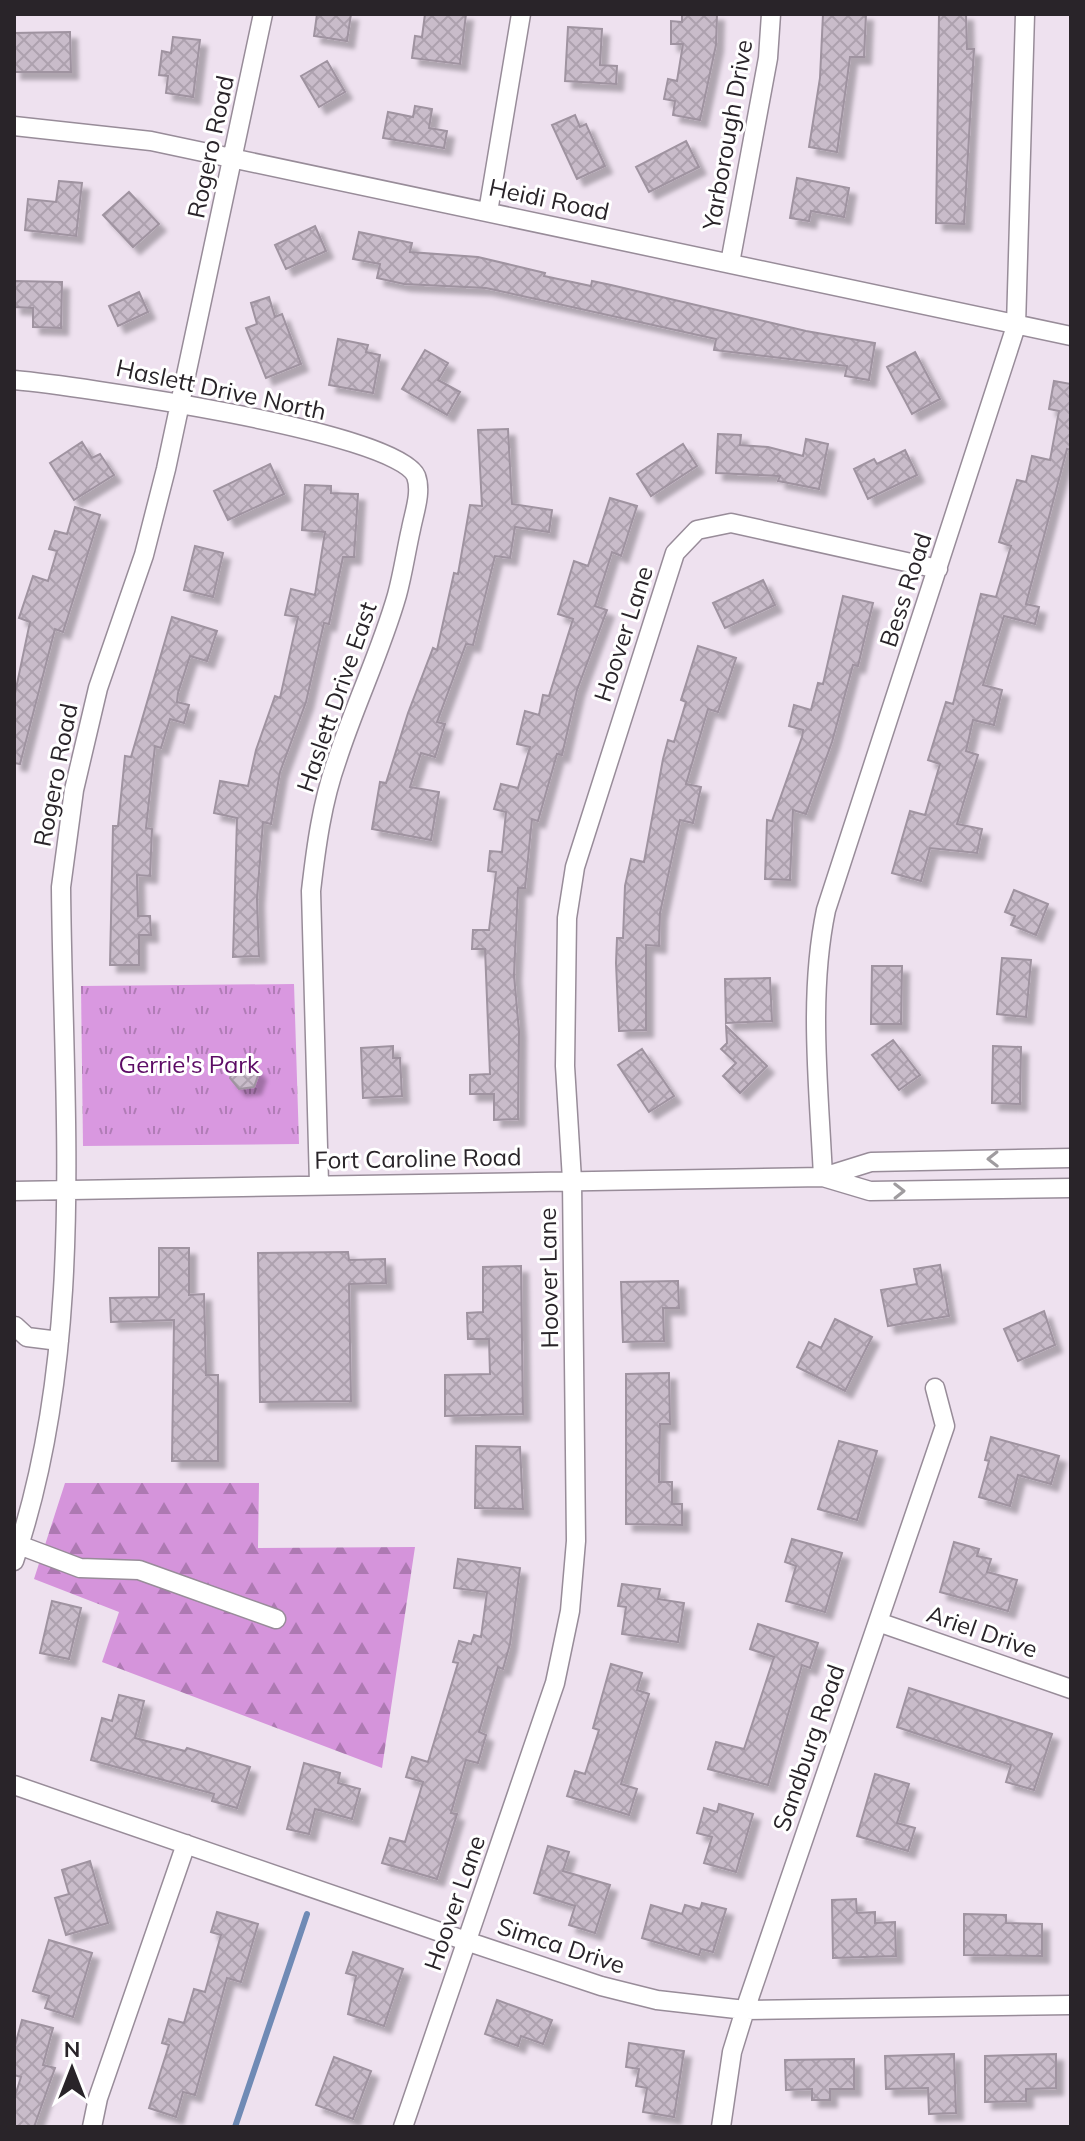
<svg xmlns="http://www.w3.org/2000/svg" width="1085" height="2141" viewBox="0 0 1085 2141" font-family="Mulish,sans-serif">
  <defs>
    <pattern id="forest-firs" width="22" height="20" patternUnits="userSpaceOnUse" patternTransform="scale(2)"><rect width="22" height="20" fill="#d594db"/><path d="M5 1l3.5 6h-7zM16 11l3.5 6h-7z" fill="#ad79b2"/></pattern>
    <pattern id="park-tufts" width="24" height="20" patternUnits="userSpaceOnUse" patternTransform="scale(2)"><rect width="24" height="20" fill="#d998e0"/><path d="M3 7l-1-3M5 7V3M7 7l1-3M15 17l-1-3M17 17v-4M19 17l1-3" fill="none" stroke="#b07cb6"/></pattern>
    <pattern id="building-cross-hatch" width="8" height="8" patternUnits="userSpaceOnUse" patternTransform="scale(2)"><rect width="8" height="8" fill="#c9bcca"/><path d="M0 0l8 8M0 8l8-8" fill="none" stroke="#ada1ae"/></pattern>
    <filter id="shadow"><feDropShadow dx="7" dy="7" stdDeviation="2" flood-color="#0004"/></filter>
  </defs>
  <rect width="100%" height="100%" fill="#eee1ef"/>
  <path fill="url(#forest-firs)" d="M65 1483H259L258 1548 415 1547 382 1768 102 1662 119 1612 34 1579Z"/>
  <path fill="url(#park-tufts)" d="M294 984 299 1144 83 1146 81 986Z"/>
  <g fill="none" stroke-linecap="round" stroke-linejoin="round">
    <path stroke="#6f8ab5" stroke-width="6" d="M235 2127 307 1914"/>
  </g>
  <path fill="url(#building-cross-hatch)" stroke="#9f93a0" stroke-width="2" filter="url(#shadow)" d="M317 14H351L347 41 314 36Z
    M425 14H466L460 64 412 58 415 36 422 37Z
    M682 14H717L716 45 700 120 673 115 675 101 664 99 668 79 677 81 683 44H671V21L682 22Z
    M823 14H866L864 57H850L837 152 809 147 820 78Z
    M939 14H966L967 49H974L964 224 936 223Z
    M568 27 602 29 600 65 617 66 616 84 565 81Z
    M70 32 71 72H14V33Z
    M173 37 200 40 193 97 166 93 168 76 159 75 162 51 171 53Z
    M327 61 345 92 319 107 301 76Z
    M415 106 432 109 429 128 447 131 444 148 383 138 388 112 413 117Z
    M575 115 580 127 586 124 605 166 577 179 552 125Z
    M686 141 699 167 649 192 636 167Z
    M797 178 849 188 844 217 811 211 809 221 790 218Z
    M59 181 82 183 76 236 25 230 28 199 56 202Z
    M129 192 159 224 133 247 103 215Z
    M315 226 326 251 286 269 275 245Z
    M359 232 412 243 410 252 478 257 545 273 544 276 591 286 592 281 611 285 806 331 875 343 869 380 845 376 847 366 714 350 716 339 486 288 404 284 377 278 380 264 353 259Z
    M14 281 62 282 61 328 33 327V308L14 307Z
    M139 292 148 312 118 326 109 306Z
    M269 297 275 317 282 314 301 364 266 378 246 328 257 324 251 303Z
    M338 339 368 345 366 352 380 355 373 393 329 385Z
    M425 350 448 363 438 380 460 392 447 415 402 389Z
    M915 352 940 399 912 414 887 367Z
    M1054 381 1071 384V450L1067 449 1026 604 1039 607 1035 624 1004 616 983 685 1002 690 994 725 973 720 966 751 978 755 957 824 982 829 977 853 930 848 921 881 892 873 910 811 925 815 940 764 928 760 946 702 953 704 981 594 996 597 1011 546 999 542 1017 480 1026 482 1032 456 1050 460 1059 411 1049 409Z
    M508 429 512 504 552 510 549 532 515 527 510 558 495 556 473 645 466 644 437 722 445 724 435 757 421 753 410 787 439 792 431 840 372 829 380 782 386 783 408 713 433 648 437 650 454 573 458 574 470 505 482 506 478 430Z
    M718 434 741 435 740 445 768 447 803 456 806 439 828 444 819 489 778 481 780 476 716 473Z
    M82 442 92 458 100 454 114 475 74 500 50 463Z
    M683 444 697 466 651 496 637 474Z
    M905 450 917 475 868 499 854 469 874 459 877 464Z
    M270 464 284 494 228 520 214 491Z
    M305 485 331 486V493L358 494 354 557H343L329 624 324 623 306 702 280 772 271 824 263 822 257 899 259 956 233 957 237 818 214 813 220 781 248 786 256 750 275 696 280 698 298 617 285 615 291 589 315 595 325 532 302 530Z
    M610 498 637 506 621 556 612 552 595 606 607 610 577 690 562 755 557 754 538 821 532 819 525 888H518L514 975 519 1031 518 1119 494 1120V1094H470V1075L490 1074 485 949H472L473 930H489L496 872 488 871 490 851 502 852 506 812 494 809 501 784 518 788 530 747 517 744 525 711 539 715 543 695 549 696 573 619 558 614 574 561 588 566Z
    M75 507 100 515 63 632 55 629 20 764 14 763V698L30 622 19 618 33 576 48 581 57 551 49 549 55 531 67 534Z
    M195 546 223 553 213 597 184 590Z
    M763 580 775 605 725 628 713 603Z
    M843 596 873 603 858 666 853 665 832 742 806 814 793 810 790 880 765 879 767 820 772 821 802 737 803 730 789 726 794 705 811 710 818 683 823 684Z
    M172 617 217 631 207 661 190 656 178 693 177 702 189 705 184 723 170 719 161 748 155 746 146 828 152 829 150 876 137 875 138 916H150L151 935H139V965H110L113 826H118L125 756 131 757Z
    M698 646 736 658 718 712 708 709 686 784 701 787 693 823 680 820 660 913 659 946 646 945V1030L619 1031 616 963 617 938H623L625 886 631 859 644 862 663 759 668 740 674 742 686 702 681 700Z
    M1014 890 1048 904 1036 935 1011 925 1015 916 1005 912Z
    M1002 958 1031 960 1026 1017 997 1014Z
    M872 966H902L901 1024H871Z
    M770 978 772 1021 726 1023 725 979Z
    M726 1026 767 1066 740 1093 723 1076 736 1063 721 1049 727 1043Z
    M893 1040 920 1075 899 1090 872 1055Z
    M393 1046V1058H400L402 1096 363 1098 361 1048Z
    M993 1046 1021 1047 1020 1104 992 1103Z
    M642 1049 674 1096 649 1112 618 1065Z
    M248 1062 259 1073 254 1087 239 1089 230 1078 235 1064Z
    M159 1248H189V1295L204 1294 206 1375H218V1461H172L174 1320 111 1322 110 1298 159 1297Z
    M348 1252 349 1260 385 1259 386 1283 349 1284 351 1401 260 1402 258 1253Z
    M940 1265 949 1316 888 1326 881 1290 917 1284 914 1269Z
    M521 1266 523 1414 445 1416V1375L490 1374 489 1339H468L467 1313 483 1312V1267Z
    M678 1281 679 1308H663L664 1341 623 1342 621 1282Z
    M1044 1311 1055 1345 1018 1361 1004 1329Z
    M835 1319 872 1337 845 1391 797 1367 809 1342 821 1348Z
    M669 1373 670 1424H660L659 1482H672V1504H682V1525L626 1524V1374Z
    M991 1437 1059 1456 1051 1484 1018 1475 1010 1506 979 1497 989 1461 985 1460Z
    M839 1441 877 1451 857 1520 818 1509Z
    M476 1446 520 1447 523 1509 475 1508Z
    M792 1539 842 1553 825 1612 786 1601 796 1566 785 1562Z
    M954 1542 979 1549 977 1556 991 1559 987 1572 1017 1580 1008 1611 940 1592Z
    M458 1559 520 1568 510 1644 503 1669 498 1667 479 1732 486 1735 478 1763 466 1760 451 1813 457 1814 437 1879 382 1863 390 1838 405 1842 423 1782 406 1777 412 1757 428 1762 458 1663 453 1662 459 1641 471 1644 474 1635 481 1637 487 1592 454 1588Z
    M622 1584 660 1589 658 1599 684 1603 678 1642 622 1634 626 1607 618 1606Z
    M52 1601 81 1608 69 1659 40 1653Z
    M758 1624 818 1643 810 1668 802 1665 768 1785 708 1769 716 1742 744 1749 774 1657 750 1649Z
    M611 1664 642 1673 637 1690 649 1694 621 1784 637 1789 629 1815 567 1796 575 1771 585 1774 599 1730 593 1728Z
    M909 1688 1052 1734 1034 1790 1006 1782 1011 1765 897 1727Z
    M119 1695 144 1701 135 1738 185 1751 187 1748 250 1767 237 1808 212 1801 214 1794 91 1760 102 1718 112 1721Z
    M304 1763 340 1773 338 1783 360 1789 352 1819 315 1809 309 1834 287 1829Z
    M875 1774 909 1784 897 1823 915 1828 908 1851 857 1836Z
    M719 1804 753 1814 736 1872 704 1863 712 1837 697 1833 704 1808 717 1812Z
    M548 1846 569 1852 563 1871 610 1885 595 1933 569 1925 575 1906 534 1893Z
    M90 1861 108 1923 66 1935 55 1898 69 1894 62 1870Z
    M856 1899 857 1913 875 1912V1923L895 1922 896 1956 833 1958 832 1900Z
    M702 1903 726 1909 713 1952 701 1949 699 1955 642 1938 651 1905 682 1914 685 1905 700 1909Z
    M217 1912 258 1924 241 1982 227 1978 195 2095 183 2092 176 2117 149 2108 169 2045 162 2043 169 2019 184 2023 194 1989 205 1992 221 1935 211 1932Z
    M964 1914 1006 1915V1923L1042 1924V1956L964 1955Z
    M49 1940 92 1953 73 2017 45 2008 49 1996 33 1991Z
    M353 1952 403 1969 384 2026 348 2014 356 1976 346 1973Z
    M497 2000 552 2020 543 2044 521 2036 518 2046 485 2034Z
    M22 2020 53 2028 43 2065 55 2068 34 2127H14V2099L21 2077 14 2075V2049Z
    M629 2043 684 2051 674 2117 643 2112 647 2088 636 2086 639 2069 626 2067Z
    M954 2054 956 2113 929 2114 928 2088 886 2089 885 2056Z
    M1056 2054V2088L1026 2089V2101L985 2102V2056Z
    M334 2057 371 2071 353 2119 316 2105Z
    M854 2059V2089H830V2100H812V2089L786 2090 785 2060Z"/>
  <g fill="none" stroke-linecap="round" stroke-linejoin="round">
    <g stroke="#988c99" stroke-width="21">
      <path id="minor" d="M14 126 151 141 1071 336
        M488 212 521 14
        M730 263 768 58 771 14
        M14 380C71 385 397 431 416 476 422 492 414 513 411 529 406 551 403 573 397 595 381 651 355 704 337 760 322 802 316 847 311 891L319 1184
        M823 1177C819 1089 808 996 826 910L1016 326 1025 14
        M823 1177 870 1191 1071 1188
        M14 1191 823 1177 871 1162 1071 1158
        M15 1326 27 1337 59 1341
        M19 1545 80 1568 139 1570 276 1619
        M14 1561C87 1346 63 1111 61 887L74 790 98 688 144 555 166 469 263 14
        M878 1622 1071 1689
        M14 1785 469 1942 601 1986 657 2000 745 2010 1071 2005
        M92 2127 98 2098 186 1844
        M403 2127 555 1683 570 1611 576 1541 572 1180 565 1066 567 918 575 867 675 553 697 530 731 523 938 569
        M721 2127 732 2052 745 2010 945 1426 935 1388"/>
    </g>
    <use href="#minor" stroke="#fff" stroke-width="18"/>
  </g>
  <defs><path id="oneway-chevron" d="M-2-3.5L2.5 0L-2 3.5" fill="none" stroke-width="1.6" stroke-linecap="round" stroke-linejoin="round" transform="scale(2)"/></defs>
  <g stroke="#9f9c9f">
    <use href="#oneway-chevron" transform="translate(993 1159) rotate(179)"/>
    <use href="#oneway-chevron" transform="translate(899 1191) rotate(-1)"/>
  </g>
  <g text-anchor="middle" stroke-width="6" stroke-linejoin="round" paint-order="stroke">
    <g font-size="24" fill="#292429" stroke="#fff">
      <text transform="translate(728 135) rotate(-80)" y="8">Yarborough Drive</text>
      <text transform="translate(211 147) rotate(-78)" y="8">Rogero Road</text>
      <text transform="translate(549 200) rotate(12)" y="8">Heidi Road</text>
      <text transform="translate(221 390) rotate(12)" y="8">Haslett Drive North</text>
      <text transform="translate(906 590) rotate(-72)" y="8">Bess Road</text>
      <text transform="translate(624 634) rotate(-72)" y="8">Hoover Lane</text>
      <text transform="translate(337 697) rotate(-71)" y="8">Haslett Drive East</text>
      <text transform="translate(56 775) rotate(-79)" y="8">Rogero Road</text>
      <text transform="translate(418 1159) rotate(-1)" y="8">Fort Caroline Road</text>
      <text transform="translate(549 1278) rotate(-91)" y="8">Hoover Lane</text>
      <text transform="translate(982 1632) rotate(19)" y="8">Ariel Drive</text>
      <text transform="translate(809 1748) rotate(-71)" y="8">Sandburg Road</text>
      <text transform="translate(455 1903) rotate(-71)" y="8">Hoover Lane</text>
      <text transform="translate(561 1946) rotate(18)" y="8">Simca Drive</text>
    </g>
    <g font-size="24" fill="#5c0b65" stroke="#fff">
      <text x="189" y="1073">Gerrie's Park</text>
    </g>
  </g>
  <rect width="1085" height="2141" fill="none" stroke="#292429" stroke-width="32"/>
  <g transform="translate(72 2069)" stroke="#ffffff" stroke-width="6" paint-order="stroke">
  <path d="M0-6L14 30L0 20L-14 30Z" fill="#292429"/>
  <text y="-12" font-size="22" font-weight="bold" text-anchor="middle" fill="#292429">N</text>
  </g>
</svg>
